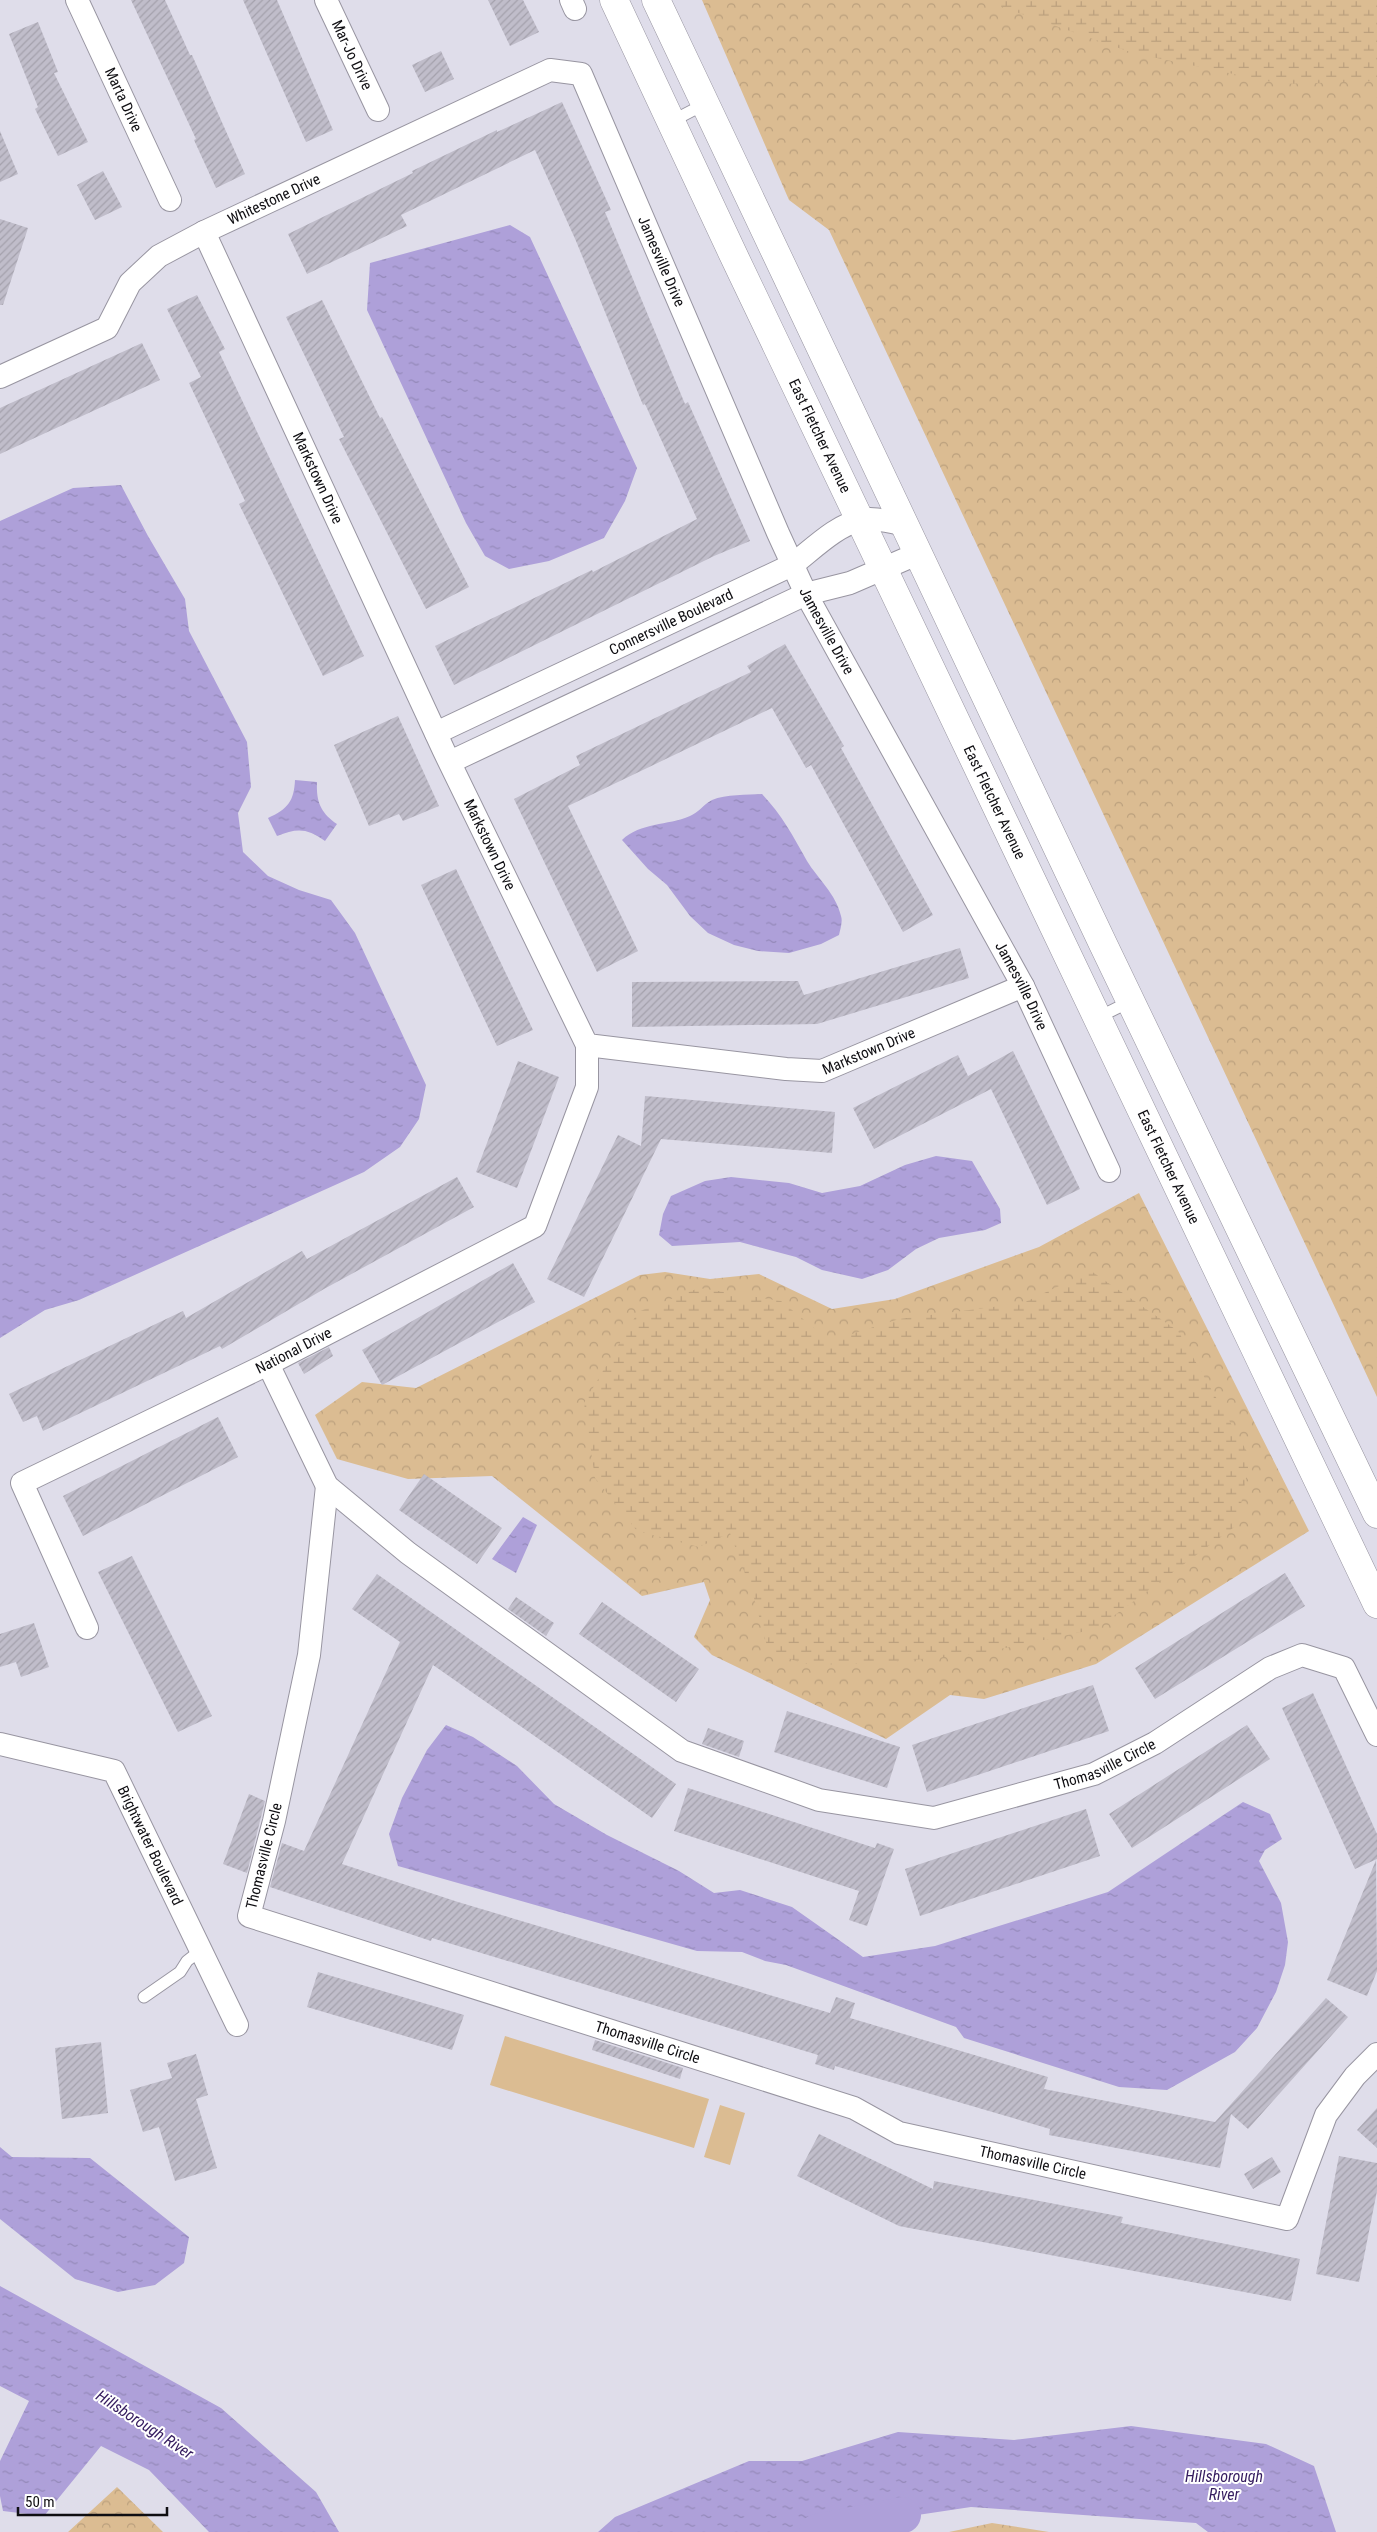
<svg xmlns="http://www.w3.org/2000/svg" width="1377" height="2532" viewBox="0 0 1377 2532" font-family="'Roboto Condensed',sans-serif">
  <defs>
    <pattern id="forest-crowns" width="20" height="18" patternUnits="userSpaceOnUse" patternTransform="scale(1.25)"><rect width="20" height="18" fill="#dbbc92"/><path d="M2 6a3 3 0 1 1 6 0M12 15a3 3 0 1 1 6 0" fill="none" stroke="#bba07d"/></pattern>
    <pattern id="wetland-marsh" width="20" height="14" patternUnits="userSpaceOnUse" patternTransform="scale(1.25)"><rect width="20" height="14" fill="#dbbc92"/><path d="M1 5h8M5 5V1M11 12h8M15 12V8" fill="none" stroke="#bba07d"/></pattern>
    <pattern id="water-ripples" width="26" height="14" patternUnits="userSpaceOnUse" patternTransform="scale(1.25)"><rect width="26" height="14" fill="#aea0d9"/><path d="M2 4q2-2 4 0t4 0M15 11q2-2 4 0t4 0" fill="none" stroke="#9489b9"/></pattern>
    <pattern id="building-hatch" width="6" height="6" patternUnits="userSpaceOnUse" patternTransform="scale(1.25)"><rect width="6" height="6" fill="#c0bdca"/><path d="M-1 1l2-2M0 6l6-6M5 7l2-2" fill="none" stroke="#a4a1ac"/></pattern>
  </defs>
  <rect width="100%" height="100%" fill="#dfddea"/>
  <path fill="#dbbc92" d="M505 2036 709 2099 694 2148 490 2085Z
    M720 2105 745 2113 730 2165 704 2157Z"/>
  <path fill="url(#forest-crowns)" d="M702 0H1377V1397L829 230 789 200Z
    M1139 1193 1309 1531 1096 1664 984 1699 950 1695 886 1739 712 1655 694 1637 710 1600 704 1582 642 1596 492 1476 408 1479 337 1459 315 1415 362 1382 416 1388 640 1275 665 1272 710 1279 759 1274 832 1309 895 1299 1039 1247Z
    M117 2487 163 2532H68Z
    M992 2523 1049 2532H949Z"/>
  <path fill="url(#wetland-marsh)" d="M982 0H1377V81L1282 84 1133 53Z
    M1091 1271 1178 1331 1250 1457 1237 1525 1096 1629 976 1654 881 1663 810 1665 769 1653 754 1598 730 1533 699 1547 637 1531 595 1478 584 1403 638 1312 699 1288 781 1301 830 1341 899 1319 1023 1303Z"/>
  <path fill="url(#water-ripples)" d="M510 225 530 237 637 468 625 501 604 538 549 561 509 569 485 556 466 523 367 310 370 263Z
    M121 485 148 536 185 599 189 631 247 742 251 787 238 813 243 852 268 876 299 890 331 900 355 933 426 1085 419 1119 400 1147 364 1172 79 1300 45 1310 0 1338V521L73 488Z
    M295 780 317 782C316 802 321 813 337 824L325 841C307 828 297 828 277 836L268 818C288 809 294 801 295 780Z
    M762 794C782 815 793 836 807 861 818 879 836 894 841 916 843 922 840 930 839 935L821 944 789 953 758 951 734 945 708 933 690 916 667 885 648 869 622 840C641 822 667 826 690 816 698 813 704 804 712 800 726 794 747 795 762 794Z
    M936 1156 972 1161 1000 1209 1001 1223 985 1230 939 1238 916 1249 888 1270 862 1279 822 1270 796 1257 740 1242 672 1246 659 1235 663 1214 671 1196 705 1181 731 1177 789 1183 822 1193 860 1186 905 1165Z
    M523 1517 537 1525 516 1573 492 1559Z
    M446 1725 473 1737 517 1766 554 1804 607 1835 679 1871 714 1893 740 1890 792 1907 863 1957 935 1946 1108 1892 1243 1802 1270 1814 1282 1839 1265 1850 1259 1861 1281 1903 1288 1942 1285 1965 1276 1992 1257 2028 1235 2052 1167 2090 1119 2087 964 2038 956 2027 786 1965 765 1961 742 1952 697 1951 398 1866 389 1834 402 1798 427 1750Z
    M0 2147 12 2157 90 2158 189 2237 184 2263 155 2285 118 2292 75 2279 0 2219Z
    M0 2286 221 2408 316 2492 339 2532H209L149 2470 101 2446 44 2516 3 2511 0 2496V2461L29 2401 0 2386Z
    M1131 2426 1266 2444 1314 2466 1336 2532H1208L1196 2523 971 2507 804 2532H598L615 2517 749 2461H802L898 2432 1014 2440Z"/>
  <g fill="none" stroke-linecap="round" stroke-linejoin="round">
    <path stroke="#aea0d9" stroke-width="36" d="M817 2532 903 2515"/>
  </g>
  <path fill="url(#building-hatch)" d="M131 0H165L190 55H192L245 174 216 188 194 140 196 139Z
    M243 0H277L333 130 306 142Z
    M488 0H523L539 32 510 46Z
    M38 22 58 72 54 73 88 142 58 156 35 109 38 107 9 34Z
    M441 51 454 79 425 92 412 65Z
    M562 102 611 210 605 212 685 404 688 402 750 541 714 556 454 685 435 646 592 570 593 572 697 519 645 404 643 405 576 241 535 150 401 215 407 226 307 274 288 234 413 173 412 171 497 130V132Z
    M0 131 18 174 0 182Z
    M103 171 122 207 95 220 77 185Z
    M0 219 28 228 3 305H0Z
    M197 295 225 349 219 352 364 656 323 676 239 504 245 501 189 383 201 377 167 309Z
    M322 300 380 418 382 417 469 587 426 609 339 439 344 437 286 317Z
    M142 343 160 380 0 454V408Z
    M785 644 844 746 841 748 933 915 903 932 811 765 806 768 772 708 568 806 638 951 597 972 514 799 580 765 576 756 751 672 747 666Z
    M398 716 439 806 403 821 399 814 369 826 334 745Z
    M456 869 533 1030 497 1046 421 885Z
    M960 948 969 978 817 1024 632 1027V982L798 981 804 995Z
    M1013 1051 1080 1189 1047 1205 991 1089 874 1149 853 1108 958 1055 968 1076Z
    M518 1061 559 1077 517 1188 476 1172Z
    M645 1096 835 1112 832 1153 661 1139 584 1297 547 1279 618 1135 641 1146Z
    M457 1177 474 1207 324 1289 222 1349 220 1346 43 1431 37 1416 23 1422 9 1394 183 1311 186 1318 302 1251 307 1259Z
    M513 1263 535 1302 382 1385 362 1350Z
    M329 1347 333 1356 304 1374 298 1363Z
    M218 1417 238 1457 83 1536 63 1496Z
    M424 1474 502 1528 477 1564 399 1510Z
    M132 1556 212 1716 178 1732 98 1572Z
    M1285 1573 1305 1606 1155 1699 1135 1668Z
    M377 1574 676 1784 652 1818 433 1665 342 1864 458 1902 830 2013 836 1997 855 2003 850 2018 1048 2077 1044 2089 1215 2122 1326 1998 1348 2017 1248 2129 1231 2114 1220 2168 1049 2135 1050 2129 835 2066 834 2070 815 2064 818 2055 432 1938 431 1941 270 1887 282 1843 304 1851 400 1642 352 1609Z
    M516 1597 554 1623 546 1636 508 1609Z
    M602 1602 699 1669 676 1702 579 1634Z
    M34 1623 49 1667 21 1677 16 1662 0 1667V1634Z
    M1093 1685 1109 1731 927 1792 912 1745Z
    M1313 1693 1377 1834V1859L1355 1869 1282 1708Z
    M787 1711 900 1747 887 1788 774 1752Z
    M1247 1725 1270 1759 1132 1848 1109 1814Z
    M708 1728 744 1741 739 1757 702 1744Z
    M688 1788 875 1848 877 1843 894 1849 867 1926 849 1920 859 1891 674 1831Z
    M249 1794 265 1801 247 1873 223 1864Z
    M1086 1809 1100 1856 920 1916 905 1869Z
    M1376 1860 1377 1971 1367 1996 1327 1980Z
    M318 1972 464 2015 452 2050 307 2007Z
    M595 2040 683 2068 680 2079 592 2050Z
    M101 2042 108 2113 62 2119 55 2048Z
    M196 2054 208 2095 196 2099 217 2168 175 2181 159 2127 143 2132 130 2090 172 2078 167 2063Z
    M1377 2108V2148L1357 2130Z
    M819 2134 933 2189 934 2181 1123 2217 1121 2223 1300 2259 1291 2301 899 2226 797 2176Z
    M1339 2156 1377 2163V2191L1359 2282 1316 2274Z
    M1272 2157 1281 2172 1253 2189 1244 2174Z"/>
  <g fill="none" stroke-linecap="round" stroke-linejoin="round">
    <g stroke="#9895a1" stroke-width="13">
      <path id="lane" d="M672 121 705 104
        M1097 1018 1131 1001
        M144 1997 180 1972 187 1961 201 1950"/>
    </g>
    <g stroke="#9895a1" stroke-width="24">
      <g id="street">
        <path id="s1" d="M77 0 170 200"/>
        <path id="s2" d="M326 0 378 110"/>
        <path d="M571 0 575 9"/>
        <path id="s3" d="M204 232 444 751 587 1045 786 1069 822 1071 1023 986"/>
        <path id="s4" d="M0 377 107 328 130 283 159 256 204 232 550 70 581 74 778 533 806 594 1023 986 1109 1171"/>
        <path id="s5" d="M436 733 792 565C812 550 836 525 861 520 874 517 890 522 903 524"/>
        <path d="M450 762 806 594 850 583 917 554"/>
        <path id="s6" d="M268 1364 327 1486 408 1553 682 1751 819 1800 934 1818 1094 1774 1155 1743 1270 1668 1302 1655 1344 1668 1377 1735"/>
        <path id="s7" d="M327 1486 309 1655 274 1821 249 1916 854 2108 899 2133 1287 2219 1326 2115 1355 2076 1377 2054"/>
        <path id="s8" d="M87 1628 22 1483 268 1364 535 1226 587 1087V1045"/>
        <path id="s9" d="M0 1744 114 1771 237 2025"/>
      </g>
    </g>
    <g stroke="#9895a1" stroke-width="29">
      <g id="secondary">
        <path id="s10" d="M614 0 732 252 1377 1604"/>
        <path d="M656 0 1103 944 1377 1514"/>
      </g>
    </g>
    <use href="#lane" stroke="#fff" stroke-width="11"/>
    <use href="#street" stroke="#fff" stroke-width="22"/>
    <use href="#secondary" stroke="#fff" stroke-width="28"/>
  </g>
  <g text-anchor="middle" stroke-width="4" stroke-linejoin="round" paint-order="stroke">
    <g font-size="15" fill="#0f0e12" stroke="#fff">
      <text dy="5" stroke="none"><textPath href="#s2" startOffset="61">Mar-Jo Drive</textPath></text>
      <text dy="5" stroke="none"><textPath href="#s1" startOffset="110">Marta Drive</textPath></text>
      <text dy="5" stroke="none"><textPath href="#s4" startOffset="336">Whitestone Drive</textPath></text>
      <text dy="5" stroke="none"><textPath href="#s4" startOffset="876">Jamesville Drive</textPath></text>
      <text dy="5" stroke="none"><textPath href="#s10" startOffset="482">East Fletcher Avenue</textPath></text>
      <text dy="5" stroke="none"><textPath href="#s3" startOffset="271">Markstown Drive</textPath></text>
      <text dy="5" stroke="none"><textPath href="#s5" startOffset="260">Connersville Boulevard</textPath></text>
      <text dy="5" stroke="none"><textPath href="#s4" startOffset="1281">Jamesville Drive</textPath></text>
      <text dy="5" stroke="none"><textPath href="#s10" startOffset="888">East Fletcher Avenue</textPath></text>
      <text dy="5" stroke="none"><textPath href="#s3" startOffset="676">Markstown Drive</textPath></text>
      <text dy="5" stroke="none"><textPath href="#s4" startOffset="1686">Jamesville Drive</textPath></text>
      <text dy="5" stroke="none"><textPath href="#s3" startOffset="1186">Markstown Drive</textPath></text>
      <text dy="5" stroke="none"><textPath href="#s10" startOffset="1292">East Fletcher Avenue</textPath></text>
      <text dy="5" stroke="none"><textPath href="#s8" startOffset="461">National Drive</textPath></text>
      <text dy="5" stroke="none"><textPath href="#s6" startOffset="1020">Thomasville Circle</textPath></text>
      <text dy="5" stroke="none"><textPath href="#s9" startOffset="200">Brightwater Boulevard</textPath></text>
      <text transform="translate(264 1856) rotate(-76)" y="5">Thomasville Circle</text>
      <text dy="5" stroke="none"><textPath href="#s7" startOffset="856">Thomasville Circle</textPath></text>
      <text dy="5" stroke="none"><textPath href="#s7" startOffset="1261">Thomasville Circle</textPath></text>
    </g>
    <g font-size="16" font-style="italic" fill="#351c5f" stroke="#fff">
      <text transform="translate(145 2424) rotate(33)" y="6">Hillsborough River</text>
      <text x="1224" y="2482">Hillsborough<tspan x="1224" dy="18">River</tspan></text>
    </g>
  </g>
  <path d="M18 2507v8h149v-8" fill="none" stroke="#0f0e12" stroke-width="2.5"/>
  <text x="25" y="2507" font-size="15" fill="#0f0e12" stroke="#ffffff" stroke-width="4" paint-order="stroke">50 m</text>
</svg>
